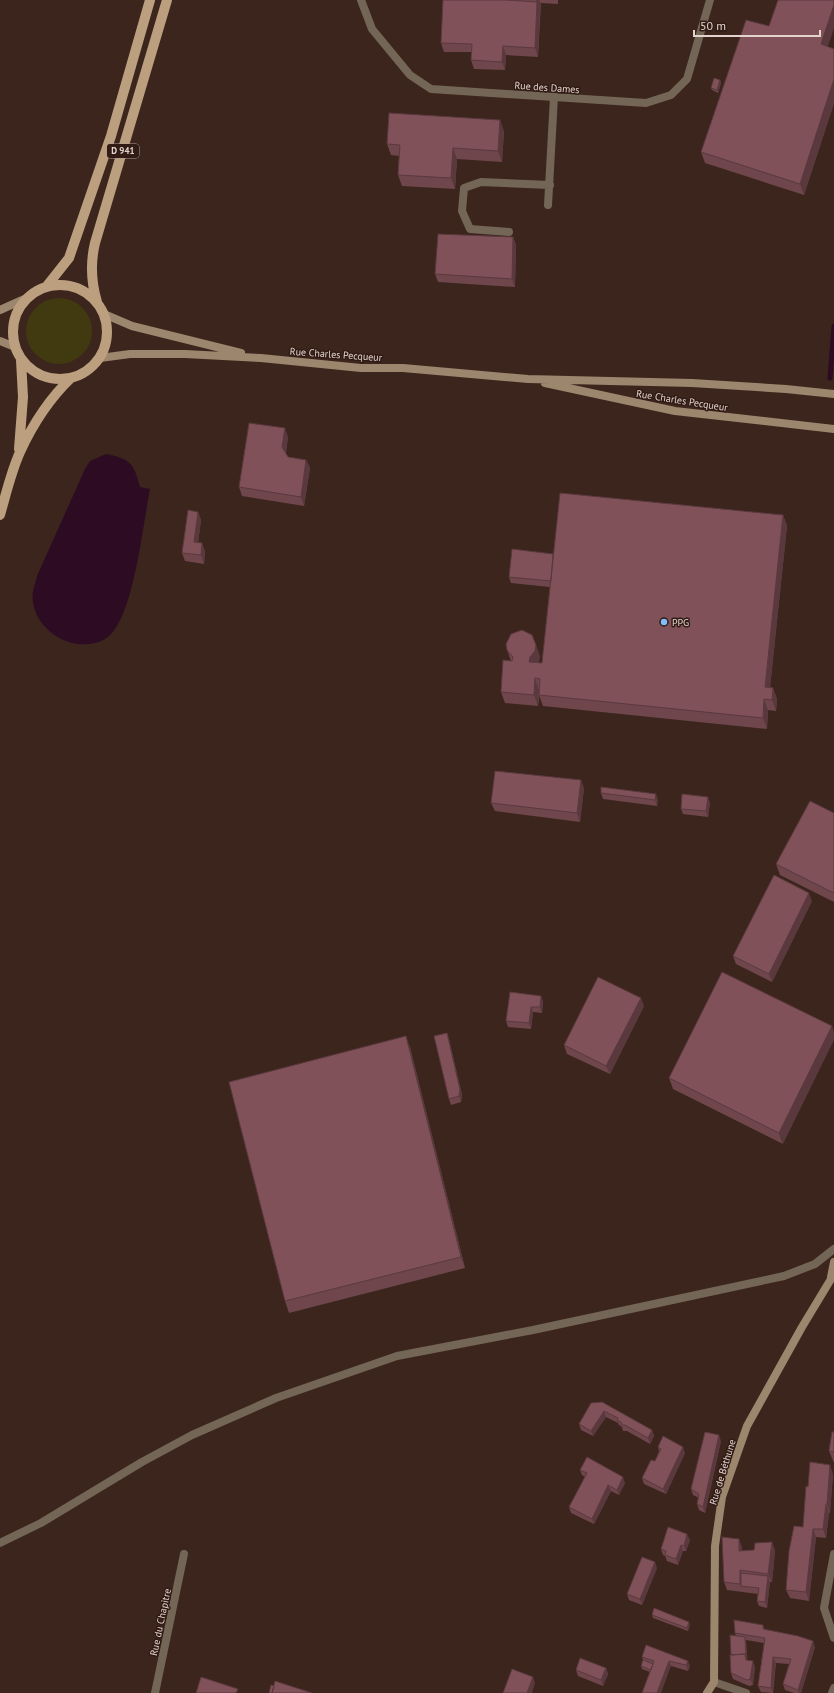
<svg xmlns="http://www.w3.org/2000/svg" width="834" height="1693" viewBox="0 0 834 1693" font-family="'PT Sans',sans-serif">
  <rect width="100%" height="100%" fill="#3c251d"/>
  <path fill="#413a10" d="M26 331a33 33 0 1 1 66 0a33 33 0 1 1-66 0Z"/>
  <path fill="#2c0b23" d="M106 454C130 459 134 463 140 487L150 489C143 523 134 613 110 635 102 643 90 645 79 644 54 642 29 618 33 591 34 586 36 581 37 576L85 469 90 461Z"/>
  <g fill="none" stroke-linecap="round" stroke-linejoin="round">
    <path stroke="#2c0b23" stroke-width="5" d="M830 378 834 326"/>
    <path stroke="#736656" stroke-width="8" d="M548 205 554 97
      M509 232 470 229 462 211 464 188 481 182 550 185
      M0 1543 41 1523 142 1462 192 1435 276 1398 397 1356 533 1330 784 1276 815 1264 834 1249
      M155 1693 184 1554"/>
    <path stroke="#736656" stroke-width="8" d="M361 0 372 29 410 75 431 89 646 103 671 95 687 79 710 0
      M834 1554 824 1608 834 1638
      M714 1682 746 1693
      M832 1693 834 1688"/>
    <path stroke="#9c866d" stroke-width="8" d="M0 310 29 297
      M104 314 132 326 241 353
      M0 341 15 347
      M100 358 130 354H185L261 358 361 368H403L528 379 692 383 786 389 834 394
      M545 383 675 411 834 429
      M831 1277 834 1262
      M707 1693 714 1682 715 1546 722 1497 747 1426 802 1327 834 1274"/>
    <path stroke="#bb9f7f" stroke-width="10" d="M13 332a47 47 0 1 1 94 0a47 47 0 1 1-94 0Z
      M46 287 69 258 111 136 150 0
      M97 302C91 282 90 264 95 243L167 0
      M19 449 23 397 21 360
      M0 515C6 494 11 472 20 452 32 426 50 398 71 378"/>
  </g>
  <path fill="#6e464c" d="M443 0H558V4L541 3 538 57 506 55 505 70 474 69 471 60V52H444L441 43Z
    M828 47 834 49V103L804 195 705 163 701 152Z
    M720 80 721 83 718 93 712 90 711 88Z
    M504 131 502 162 457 159 455 189 402 186 398 175 399 156 391 155 387 144Z
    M513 237 516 245 515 287 438 282 435 274Z
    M288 437 286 453 288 457 306 460 310 468 304 506 242 496 239 487Z
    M198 512 201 520 198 543H202L205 552 204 564 185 561 182 553Z
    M783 515 787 526 770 687 773 688 777 699 776 711 768 710 767 729 543 706 539 695 540 690 538 706 505 703 501 692 511 661 507 650 540 656 538 663H542L550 587 511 583 509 577 553 554Z
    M584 788 580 822 495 811 491 803Z
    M601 793 658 800 657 806 603 799Z
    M710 803 708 817 683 814 681 809Z
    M834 813V902L780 875 776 864Z
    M812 901 772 982 736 964 733 956Z
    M722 972 783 1144 673 1089 669 1078Z
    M541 996 543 1002 542 1013 533 1012 531 1029 508 1027 506 1021Z
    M644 1006 610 1074 567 1054 564 1045Z
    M447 1033 449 1039 462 1095 461 1102 451 1105 449 1099Z
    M410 1047 465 1268 289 1313 285 1301Z
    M591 1403 652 1430 654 1436 650 1444 627 1431H623L622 1427 619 1425 618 1423 606 1417 593 1436 581 1430 579 1424Z
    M834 1432V1463L829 1451Z
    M721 1441 705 1513 699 1510 697 1504 699 1498 693 1495 691 1489Z
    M658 1447 685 1453 666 1494 644 1484 642 1478 655 1461 659 1451Z
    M580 1470 625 1483 619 1495 611 1491 594 1524 571 1513 569 1507 585 1477 582 1475Z
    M833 1474 830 1513H829L826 1538 816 1537 809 1601 790 1598 786 1590 803 1527 808 1487Z
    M739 1539 742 1548V1551L754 1550 772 1542 775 1551 772 1582H770L767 1608 759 1606 757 1601 758 1594 727 1590 724 1582Z
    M690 1540 686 1551H683L678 1565 667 1561 665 1556 663 1555 661 1549Z
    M657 1568 642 1605 629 1600 627 1594Z
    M652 1615 690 1625 688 1631 653 1618Z
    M763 1625 765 1630 815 1647 801 1693H794L785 1690 783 1684 789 1664 776 1663 773 1693 761 1692 758 1686 764 1643 746 1640 747 1660 755 1667 753 1685 749 1686 733 1679 731 1673V1655L736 1636 735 1633Z
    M646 1645 690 1666 688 1671 671 1666 650 1672 642 1669 641 1666 643 1660 642 1657Z
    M606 1668 608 1674 603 1686 578 1676 576 1670Z"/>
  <path fill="#5a393e" d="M536 0H539L541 3 540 10Z
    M537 2 540 10 538 57 535 48Z
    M834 5V28L825 55 821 44Z
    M503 46 506 55 505 70 502 62Z
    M834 79V103L804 195 800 184Z
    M720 80 721 83 718 93 717 90Z
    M500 120 504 131 502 162 498 151Z
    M453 148 457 159 455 189 451 178Z
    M513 237 516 245 515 287 512 279Z
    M285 428 288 437 285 455 282 447Z
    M306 460 310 468 304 506 301 497Z
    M198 512 201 520 197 551 194 542Z
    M783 515 787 526 769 698 765 687Z
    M202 543 205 552 204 564 201 555Z
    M536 645 540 656 539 662 534 668 529 662 530 657Z
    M535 678 539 690 538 706 534 695Z
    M773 688 777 699 776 711 772 700Z
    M764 699 768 710 767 729 763 718Z
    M581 780 584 788 580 822 577 813Z
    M656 794 658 800 657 806 655 800Z
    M708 797 710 803 708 817 706 811Z
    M809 893 812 901 772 982 769 974Z
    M541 996 543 1002 542 1013 540 1007Z
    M641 998 644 1006 610 1074 606 1066Z
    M531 1007 533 1012 531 1029 529 1023Z
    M832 1026 834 1032V1040L783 1144 779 1133Z
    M447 1033 449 1039 462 1095 461 1102 459 1096Z
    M406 1036 410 1047 465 1268 461 1257Z
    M604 1411 606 1417 593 1436 591 1431Z
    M652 1430 654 1436 650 1444 648 1438Z
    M719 1435 721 1441 705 1513 703 1507Z
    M683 1447 685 1453 666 1494 663 1489Z
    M830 1465 833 1474 830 1513 827 1504Z
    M623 1477 625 1483 619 1495 617 1490Z
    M608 1485 611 1491 594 1524 592 1519Z
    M826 1504 829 1513 826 1538 823 1529Z
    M813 1529 816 1537 809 1601 806 1592Z
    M687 1534 690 1540 686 1551 684 1546Z
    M739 1539 742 1548V1557L739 1551Z
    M772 1542 775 1551 772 1582 768 1574Z
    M681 1545 683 1551 678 1565 676 1559Z
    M655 1562 657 1568 642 1605 640 1599Z
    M740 1570 743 1578 741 1586 740 1584Z
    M768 1576 770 1582 767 1608 765 1602Z
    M689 1622 690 1625 688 1631 687 1628Z
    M745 1637 746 1640 748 1666 746 1660Z
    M813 1641 815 1647 801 1693H799L798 1690Z
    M773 1657 776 1663 772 1693 771 1688Z
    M669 1661 671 1666 661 1693H657Z
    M688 1661 690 1666 688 1671 686 1665Z
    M753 1661 755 1667 753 1685 750 1679Z
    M606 1668 608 1674 603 1686 601 1680Z
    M533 1677 535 1683 532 1693H527Z"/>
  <path fill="#805158" stroke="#5a393e" d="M443 0H506L537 2 535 48 503 46 502 62 471 60 472 44 441 43Z
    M778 0H834V5L821 44 834 49V79L800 184 701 152 746 20 769 26Z
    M714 78 720 80 717 90 711 88Z
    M389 113 500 120 498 151 453 148 451 178 398 175 400 145 387 144Z
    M438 234 513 237 512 279 435 274Z
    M249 423 285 428 282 447 288 457 306 460 301 497 239 487Z
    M560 493 783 515 765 687 773 688 772 700 764 699 763 718 539 695 540 679 535 678 534 695 501 692 503 660 512 661 513 657 507 650 506 644 511 634 522 630 532 635 536 645 535 651 530 657 529 662 542 663Z
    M188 510 198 512 194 542 202 543 201 555 182 553Z
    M512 549 553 554 551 581 509 577Z
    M495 771 581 780 577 813 491 803Z
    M601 787 656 794 655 800 601 793Z
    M682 794 708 797 706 811 681 809Z
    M810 801 834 813V893L776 864Z
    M774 875 809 893 769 974 733 956Z
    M722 972 832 1026 779 1133 669 1078Z
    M598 977 641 998 606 1066 564 1045Z
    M510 992 541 996 540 1007H531L529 1023 506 1021Z
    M447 1033 460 1090 459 1096 449 1099 434 1036Z
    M406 1036 461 1257 285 1301 229 1082Z
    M602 1402 652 1430 648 1438 625 1425H621L622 1423 617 1420 618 1418 604 1411 591 1431 579 1424 591 1403Z
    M705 1432 719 1435 703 1507 697 1504 699 1494 691 1489Z
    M832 1432H834V1452L829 1451Z
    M663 1436 683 1447 663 1489 642 1478 651 1460 655 1461 661 1449 658 1447Z
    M587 1457 623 1477 617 1490 608 1485 592 1519 569 1507 587 1473 580 1470Z
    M810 1462 830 1465 827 1504H826L823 1529H813L806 1592 786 1590 789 1551 794 1526 803 1527 806 1486 808 1487Z
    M668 1527 687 1534 684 1546 681 1545 676 1559 665 1555 666 1551 661 1549Z
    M722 1537 739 1539V1551L754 1550 755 1543 772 1542 768 1574 740 1570V1584L724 1582Z
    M642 1557 655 1562 640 1599 627 1594Z
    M741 1573 768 1576 765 1602 757 1601 759 1588 741 1586Z
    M654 1608 689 1622 687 1628 652 1615Z
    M734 1620 763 1625V1629L798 1636 813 1641 798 1690 783 1684 791 1659 773 1657 771 1688 758 1686 765 1638 735 1633Z
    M730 1635 745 1637 746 1657 745 1654 731 1655Z
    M646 1645 688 1661 686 1665 669 1661 657 1693H642L654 1661 642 1657Z
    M745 1654 746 1660 753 1661 750 1679 747 1680 731 1673 730 1655Z
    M580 1658 606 1668 601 1680 576 1670Z
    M643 1660 653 1664 651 1670 641 1666Z
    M512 1669 533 1677 527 1693H503Z
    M201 1677 238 1689 236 1693H196Z
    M275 1681 312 1693H272Z
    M271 1685 274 1686 272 1693H269Z"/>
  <circle fill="#80bdfa" stroke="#311b14" stroke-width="1.5" cx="664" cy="622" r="4"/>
  <g text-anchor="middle" stroke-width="3" stroke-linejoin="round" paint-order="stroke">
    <rect fill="#311b14" stroke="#ae9c96" stroke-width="1" x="107" y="144" width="32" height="14" rx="3"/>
    <g font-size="9" font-weight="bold" fill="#e3d4ce">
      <text x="123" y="154">D 941</text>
    </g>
    <g font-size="10" fill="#e3d4ce" stroke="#311b14">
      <text transform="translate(547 87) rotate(4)" y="4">Rue des Dames</text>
      <text transform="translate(336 354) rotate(4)" y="4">Rue Charles Pecqueur</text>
      <text transform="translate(682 400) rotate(9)" y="4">Rue Charles Pecqueur</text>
      <text transform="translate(722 1472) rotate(-73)" y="4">Rue de Béthune</text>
      <text transform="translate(160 1622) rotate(-78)" y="4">Rue du Chapitre</text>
    </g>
    <g font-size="10" fill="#e3d4ce" stroke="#311b14" text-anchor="start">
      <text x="672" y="626">PPG</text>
    </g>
  </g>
  <path d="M694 30v6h126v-6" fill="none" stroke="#e3d4ce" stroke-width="2"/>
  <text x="700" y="30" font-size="12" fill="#e3d4ce" stroke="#311b14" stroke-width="3" paint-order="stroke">50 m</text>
</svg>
